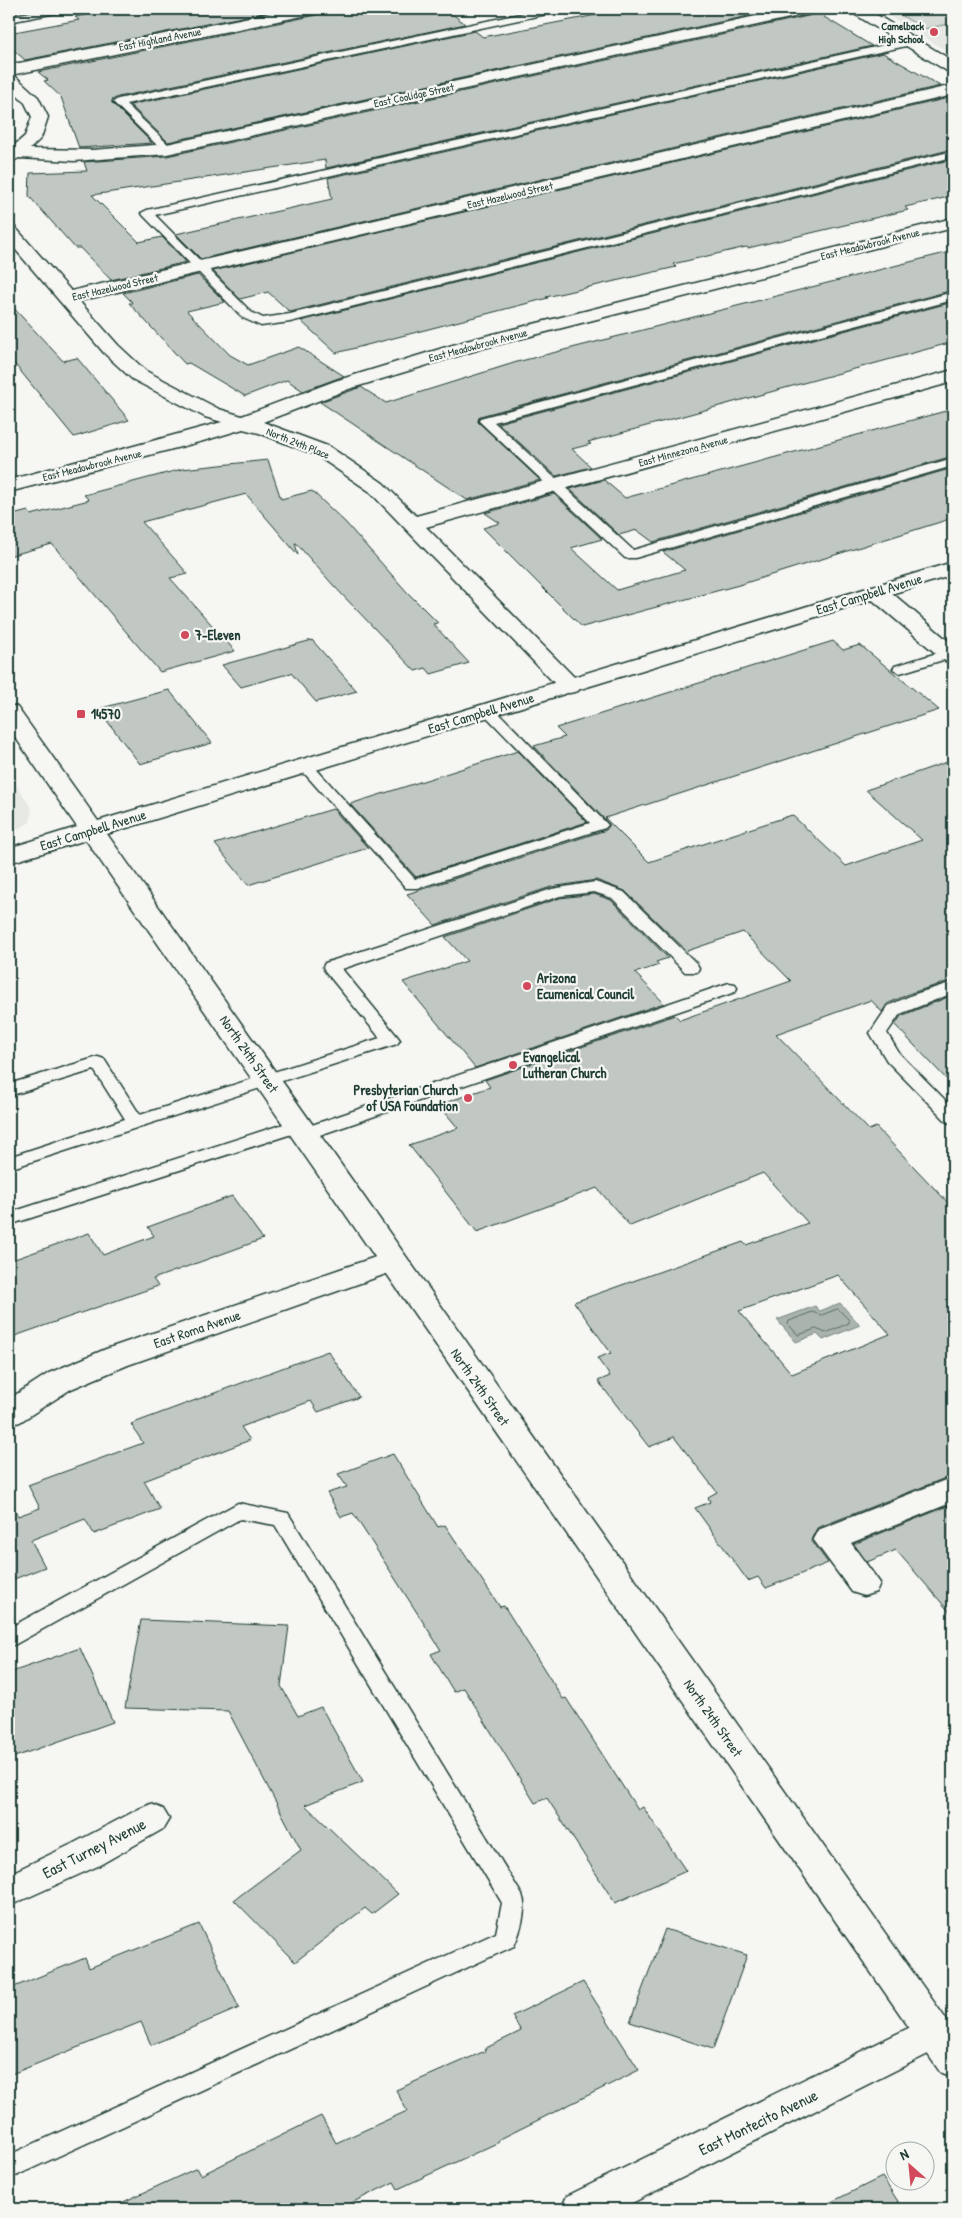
<svg xmlns="http://www.w3.org/2000/svg" width="962" height="2218" viewBox="0 0 962 2218" font-family="'Patrick Hand',sans-serif">
  <rect width="100%" height="100%" fill="#f6f6f2"/>
  <filter id="ink" filterUnits="userSpaceOnUse"><feTurbulence type="fractalNoise" baseFrequency=".02" numOctaves="2"/><feDisplacementMap in="SourceGraphic" scale="10" xChannelSelector="R" yChannelSelector="G"/><feConvolveMatrix kernelMatrix="1 2 1 2 8 2 1 2 1" color-interpolation-filters="sRGB"/></filter>
  <g filter="url(#ink)">
    <path fill="#e6e8e4" d="M877 9H953V55Z
      M9 775 32 809 30 822 9 834Z"/>
    <path fill="#d6dbd6" stroke="#7a8c85" d="M891 9H953V23L924 29Z"/>
    <path fill="#aab3ae" stroke="#72847d" d="M840 1303 860 1325 823 1340 817 1334 796 1342 777 1320 815 1306 820 1311Z"/>
    <g fill="none" stroke-linecap="round" stroke-linejoin="round">
      <path stroke="#576c65" stroke-width="1" d="M838 1309 849 1320V1323L826 1333 816 1329 798 1335 788 1324 789 1321 812 1312 821 1315Z"/>
    </g>
    <path fill="#c1c8c3" stroke="#1f3d34" fill-rule="evenodd" d="M115 9H282L25 60 9 46V33L79 20 75 17Z
      M322 9H446L465 24 118 97 112 100V103L152 143 79 148 61 97 44 81 48 80 38 72 312 16 319 14Z
      M627 9H780L168 142 130 105 475 31 483 37Z
      M818 9H823L824 17 872 46 326 168 325 160 92 195 139 242 162 237 186 262 111 280 80 248H75L29 196 30 173 87 171 84 162 167 156 808 16 815 14Z
      M883 53 940 86 201 259 176 234 332 199 328 178Z
      M953 97V149L290 312 268 292 240 299 213 271Z
      M953 159V196L905 207 908 210 748 248 746 247 673 264 676 267 546 297 548 298 336 353 301 321Z
      M953 251V290L480 416 478 422 540 480 467 500 320 402 361 387 386 403 517 362Z
      M198 275 225 302 187 311 230 355 248 365 299 347 344 376 303 391 287 380 245 396 189 363 185 364 129 303H133L123 293Z
      M953 302V342L588 442 591 444 572 449 591 467 556 476 498 423Z
      M9 303 63 361 77 358 129 420 74 437 9 357Z
      M953 409V456L653 542 637 530 619 535 570 489 604 480 625 498Z
      M268 460 281 499 312 491 345 522 407 592 438 623 433 624 469 663 431 674 426 668 415 671 334 586 296 543H295L298 555 246 494 142 522 188 574 170 578 235 651 160 672 52 544 9 556V516L28 511 31 515 89 500 84 495 182 469Z
      M953 468V518L739 585 582 627 483 528 500 523 485 513 554 494 602 539 571 548 617 590 685 570 663 552Z
      M312 640 357 691 316 702 291 673 241 687 222 665Z
      M833 641 843 650 860 645 939 710 605 818 649 862 792 815 846 866 922 840 866 790 953 760V980L911 993 887 1004 882 1012 871 1000 776 1034 869 1130 876 1127 953 1208V1475L817 1528 811 1540 828 1563 766 1588 758 1577 748 1581 695 1508 710 1502 708 1497 717 1492 674 1437 649 1447 598 1381 610 1376 597 1358 611 1353 574 1302 743 1242 746 1245 808 1223 763 1173 630 1226 597 1188 477 1232 409 1145 458 1128 439 1105 490 1087 485 1080 675 1015 680 1020 791 981 743 932 687 951 625 891 596 880 551 887 435 925 407 894 606 830 609 826V824L534 746 565 737 556 728ZM838 1275 890 1334 792 1374 739 1311Z
      M169 690 212 743 140 764 98 709Z
      M518 751 587 822 416 877 350 804Z
      M333 809 368 848 248 885 215 844Z
      M594 894 611 900 668 958 656 962 659 965 635 973 664 1003 475 1068 403 982 467 961 445 937 560 898Z
      M953 995V1086L895 1025 901 1016Z
      M232 1196 263 1239 153 1279 158 1286 9 1338V1261L89 1233 103 1255 154 1236 148 1227Z
      M328 1351 359 1397 318 1412 311 1401 241 1427 250 1440 144 1481 160 1509 94 1534 85 1519 31 1540 45 1567 9 1581V1498L18 1516 40 1508 28 1485 143 1443 131 1424Z
      M393 1454 438 1527 445 1525 500 1607 504 1606 563 1699 566 1698 638 1810 643 1807 686 1871 615 1903 547 1798 535 1803 464 1688 454 1692 431 1654 441 1650 353 1513 341 1517 327 1493 347 1487 338 1474Z
      M953 1504V1616L896 1550 867 1562 854 1544Z
      M141 1620 289 1626 281 1686 298 1716 321 1707 363 1782 305 1805 398 1894 372 1914 365 1908 295 1962 234 1900 301 1850 228 1711 125 1708Z
      M80 1648 113 1722 9 1759V1673Z
      M199 1924 239 2008 151 2045 141 2022 9 2075V1989L85 1958 89 1968Z
      M665 1929 747 1955 713 2049 630 2022Z
      M583 1982 639 2070 498 2140 499 2142 398 2189 394 2182 339 2209H108L197 2168 201 2175 321 2116 336 2143 407 2111 396 2090 485 2051 484 2049 521 2031 512 2016Z
      M882 2177 903 2209H817Z"/>
    <g fill="none" stroke-linecap="round" stroke-linejoin="round">
      <g stroke="#1f3d34" stroke-width="3">
        <path id="lane" d="M47 9H66L61 12 9 22V16Z
          M543 9H561L556 12 126 104 171 147 172 149 171 151H163L113 102 118 99Z
          M911 39 916 42 915 44 155 215 251 312 263 318 290 314 953 151V157L290 322 261 326 243 318 141 213 147 210Z
          M953 292V300L494 422 633 550 953 458V466L635 558H625L479 421 480 418Z
          M950 649 953 650V657L900 673 893 669 895 666Z
          M489 707 494 708 608 825 605 828 418 888H406L298 766 301 763H311L415 879 590 823 484 714 482 711 484 708Z
          M595 882 624 892 697 964 699 968 697 972H685L612 898 594 892 560 896 342 969 397 1036 400 1040 397 1044 9 1169V1157L125 1119 94 1070 9 1096V1084L98 1057 104 1059 140 1115 380 1038 325 971 323 967 325 963 552 889Z
          M953 982V993L900 1014 887 1033 899 1053 953 1108V1124L947 1122 887 1061 870 1033 888 1006 912 995Z
          M729 983 735 984 737 988 735 992 311 1138 305 1140 299 1138 296 1134 298 1132 9 1225V1213L293 1121 299 1119 305 1121 308 1125 306 1127Z
          M238 1503 288 1513 522 1895C528 1908 520 1933 514 1946L9 2179V2155L496 1933 502 1903 275 1525 240 1519 16 1644 9 1646V1628Z"/>
      </g>
      <g stroke="#1f3d34" stroke-width="3">
        <path id="street" d="M290 9H320L318 12 312 14 11 75 15 76 38 97 48 117 41 138 30 149 92 150 167 144 788 9H816L814 12 808 14 167 154 74 161 19 158 9 163V150L25 136 32 117 25 103 9 88V65Z
          M849 9H867L953 61V73L947 71 851 12Z
          M953 85V95L79 301 118 345 146 371 219 409 242 416 335 381 466 341 953 218V228L480 349 349 389 263 422 330 447 383 483 416 516 953 370V382L426 527 578 681 581 686 578 691 570 693 562 691 369 491 316 455 259 433 243 429 203 441 9 492V480L222 422 205 417 132 379 104 353 9 242V226L15 227 71 291Z
          M877 585 885 587 953 645V663L945 661 869 597 866 592 869 587Z
          M393 1251 403 1254 408 1261 403 1268 128 1365 71 1389 20 1422 9 1425V1399L49 1373 106 1349Z
          M953 1477V1502L851 1543 880 1583 876 1592 864 1596 852 1592 813 1539 818 1530Z
          M151 1804 163 1809 169 1819 163 1829 98 1866 9 1906V1874L72 1844 139 1809Z
          M933 2016 946 2021 952 2033 946 2045 620 2209H561L567 2196Z"/>
      </g>
      <g stroke="#1f3d34" stroke-width="3">
        <path id="secondary" d="M953 562V575L107 834 953 2029V2077L940 2072 86 840 9 863V848L77 827 9 728V705L17 707 98 821Z"/>
      </g>
      <use href="#lane" fill="#f6f6f2" fill-rule="evenodd"/>
      <use href="#street" fill="#f6f6f2" fill-rule="evenodd"/>
      <use href="#secondary" fill="#f6f6f2" fill-rule="evenodd"/>
    </g>
  </g>
  <g fill="#d1495b" stroke="#f6f6f2" stroke-width="2">
    <circle cx="934" cy="32" r="5"/>
    <circle cx="185" cy="635" r="5"/>
    <rect x="76" y="709" width="10" height="10" rx="2.5"/>
    <circle cx="527" cy="986" r="5"/>
    <circle cx="513" cy="1065" r="5"/>
    <circle cx="468" cy="1098" r="5"/>
  </g>
  <g text-anchor="middle" stroke-width="4.5" stroke-linejoin="round" paint-order="stroke">
    <g font-size="11" font-weight="bold" fill="#1f3d34" stroke="#f6f6f2" text-anchor="end">
      <text x="924" y="30">Camelback<tspan x="924" dy="13">High School</tspan></text>
    </g>
    <g font-size="11" fill="#1f3d34" stroke="#f6f6f2">
      <text transform="translate(160 39) rotate(-11)" y="4">East Highland Avenue</text>
      <text transform="translate(414 95) rotate(-12)" y="4">East Coolidge Street</text>
      <text transform="translate(510 195) rotate(-13)" y="4">East Hazelwood Street</text>
      <text transform="translate(870 244) rotate(-14)" y="4">East Meadowbrook Avenue</text>
      <text transform="translate(115 287) rotate(-13)" y="4">East Hazelwood Street</text>
      <text transform="translate(478 345) rotate(-15)" y="4">East Meadowbrook Avenue</text>
      <text transform="translate(298 443) rotate(22)" y="4">North 24th Place</text>
      <text transform="translate(683 451) rotate(-15)" y="4">East Minnezona Avenue</text>
      <text transform="translate(92 465) rotate(-14)" y="4">East Meadowbrook Avenue</text>
    </g>
    <g font-size="14" fill="#1f3d34" stroke="#f6f6f2">
      <text transform="translate(869 594) rotate(-17)" y="5">East Campbell Avenue</text>
      <text transform="translate(481 713) rotate(-17)" y="5">East Campbell Avenue</text>
      <text transform="translate(93 830) rotate(-17)" y="5">East Campbell Avenue</text>
      <text transform="translate(249 1054) rotate(55)" y="5">North 24th Street</text>
      <text transform="translate(197 1329) rotate(-19)" y="5">East Roma Avenue</text>
      <text transform="translate(480 1387) rotate(55)" y="5">North 24th Street</text>
      <text transform="translate(713 1718) rotate(55)" y="5">North 24th Street</text>
    </g>
    <g font-size="14" font-weight="bold" fill="#1f3d34" stroke="#f6f6f2" text-anchor="start">
      <text x="195" y="640">7-Eleven</text>
      <text x="91" y="719">14570</text>
      <text x="537" y="983">Arizona<tspan x="537" dy="16">Ecumenical Council</tspan></text>
      <text x="523" y="1062">Evangelical<tspan x="523" dy="16">Lutheran Church</tspan></text>
      <text x="458" y="1095" text-anchor="end">Presbyterian Church<tspan x="458" dy="16">of USA Foundation</tspan></text>
    </g>
    <g font-size="16" fill="#1f3d34" stroke="#f6f6f2">
      <text transform="translate(94 1848) rotate(-27)" y="6">East Turney Avenue</text>
      <text transform="translate(758 2122) rotate(-26)" y="6">East Montecito Avenue</text>
    </g>
  </g>
  <rect width="962" height="2218" fill="none" stroke="#f6f6f2" stroke-width="30"/>
  <rect x="15" y="15" width="932" height="2188" fill="none" stroke="#1f3d34" stroke-width="2" filter="url(#ink)"/>
  <g transform="translate(910 2166) rotate(333)"><circle r="24" fill="#f6f6f2" stroke="#a0aca6"/>
  <path d="M0-4L9 19L0 12L-9 19Z" fill="#d1495b"/>
  <text y="-8" font-size="14" font-weight="bold" text-anchor="middle" fill="#1f3d34">N</text>
  </g>
</svg>
